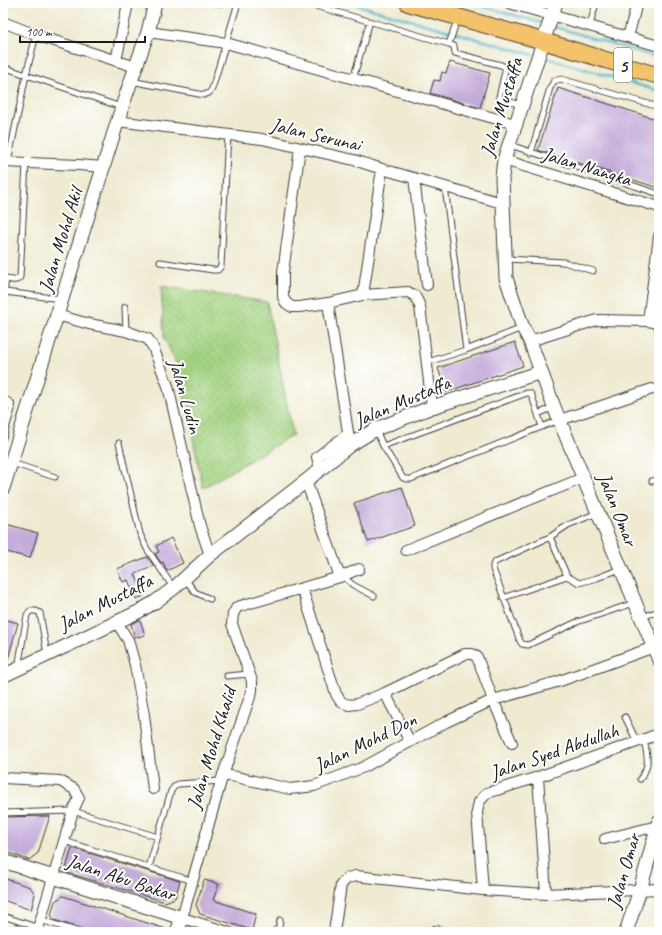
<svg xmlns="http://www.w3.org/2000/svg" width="662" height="935" viewBox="0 0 662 935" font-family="Caveat,sans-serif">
  <defs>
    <pattern id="grass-dots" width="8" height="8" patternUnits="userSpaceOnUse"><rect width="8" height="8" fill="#a2d280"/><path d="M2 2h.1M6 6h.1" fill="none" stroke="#8bb46e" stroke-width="1.8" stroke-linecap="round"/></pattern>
  </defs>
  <rect width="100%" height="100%" fill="#fff"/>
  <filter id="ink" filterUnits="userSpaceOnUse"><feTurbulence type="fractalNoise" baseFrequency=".025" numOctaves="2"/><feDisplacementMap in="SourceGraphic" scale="8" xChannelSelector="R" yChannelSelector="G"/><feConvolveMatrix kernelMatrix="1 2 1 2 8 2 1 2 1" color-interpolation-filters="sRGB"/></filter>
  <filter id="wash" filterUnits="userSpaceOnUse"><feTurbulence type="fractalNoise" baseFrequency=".012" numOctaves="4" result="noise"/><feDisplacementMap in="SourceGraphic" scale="16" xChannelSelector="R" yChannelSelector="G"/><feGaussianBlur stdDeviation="0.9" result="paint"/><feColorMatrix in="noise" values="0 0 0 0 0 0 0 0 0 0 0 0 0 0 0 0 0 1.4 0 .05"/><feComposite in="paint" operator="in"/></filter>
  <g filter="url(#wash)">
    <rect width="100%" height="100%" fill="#efead0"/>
    <path fill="url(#grass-dots)" stroke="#5f774e" d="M161 286 267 302 293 435 203 488 179 370 164 337Z"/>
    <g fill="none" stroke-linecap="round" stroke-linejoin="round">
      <path stroke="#50b7ce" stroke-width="2.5" d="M350 3 534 55
        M471 3 545 24
        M552 26 659 58
        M543 57 659 91"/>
    </g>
    <g id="blocks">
      <path fill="#c4acd9" d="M450 62 490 73 480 108 430 93 434 80 440 81 442 72 446 73Z
        M558 88 659 120V188L538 150Z
        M515 342 523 366 446 392 438 368Z
        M402 487 415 526 368 542 354 503Z
        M6 524 38 533 30 558 3 551V536Z
        M171 538 183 563 167 571 163 562 161 563 155 554 159 552 156 546Z
        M147 557 154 566 135 574 144 596 136 599 128 580 123 582 117 569Z
        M3 619 18 623 8 659 3 657Z
        M140 620 145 635 135 638 131 624Z
        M50 816 38 853 29 860 3 851V817Z
        M72 848 180 881 175 898 165 902 65 872Z
        M3 878 30 887 35 894 31 910 3 900Z
        M204 880 219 884 213 900 256 914 252 930 200 914 196 905Z
        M63 896 169 930V932H92L54 920 51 915 55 901Z"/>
    </g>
  </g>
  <g filter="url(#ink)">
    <use href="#blocks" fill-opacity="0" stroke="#3c3b37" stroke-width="1"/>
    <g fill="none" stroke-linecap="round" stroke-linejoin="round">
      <g stroke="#3c3b37" stroke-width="7">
        <path id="service" d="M215 3H222
          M305 3 449 44 454 46 455 53 501 65 505 67V71L499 97 501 99 521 105
          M590 25 596 3
          M449 44 457 20
          M3 67 121 107
          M353 79 370 21
          M131 81 204 95 209 93 212 89 238 3
          M510 145 659 194
          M531 153 550 88 554 81 561 79 659 107
          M8 162 26 75 36 35
          M445 187 466 350
          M506 259 564 262 593 271
          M160 262 213 270H218L221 266 228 134
          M3 278C9 279 16 283 20 277L26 163
          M5 292 61 299
          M3 303 6 278
          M125 307 126 331
          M428 362 466 350 522 328
          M538 414 554 407
          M376 430 383 446 403 478 406 479H411L559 420
          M3 438 12 409 9 404
          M119 443 140 534 147 549 173 587
          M383 446 527 393H530L532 396 542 427
          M12 463 55 477
          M652 481 659 480
          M597 513 568 525 550 537 495 562 493 565V569L520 641 522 644 528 645 577 622 634 603
          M550 537 567 576
          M343 576 353 585 374 596
          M185 579 195 592 210 599
          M503 598 567 576 579 583 597 578 620 569
          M642 617 659 611
          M18 668 27 615 30 611H36L40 613 47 654
          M227 676 249 674
          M625 717 637 742
          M640 779C651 765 647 756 644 739
          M3 813 73 811 158 837
          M64 841 193 881
          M149 867 171 791 174 787 178 784 221 781
          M3 916 39 928
          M41 920 79 932
          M274 932 279 927 280 920"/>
      </g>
      <g stroke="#3c3b37" stroke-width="12">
        <path id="minor" d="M509 3 659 46
          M3 22 36 35 136 67
          M148 32 226 43 515 124
          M628 37 637 3
          M116 61 128 3
          M117 121 262 139 354 160 382 169 502 203
          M300 148 283 272V297L286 303 292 307H299L328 303 363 295 408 292 415 296 420 306 432 407
          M504 160 659 207
          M3 162 79 165 103 167
          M414 178 427 285
          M363 295 382 169
          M328 303 350 445
          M57 315 89 324 126 331 148 339 153 347 168 386 200 526 210 555
          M648 321 659 236
          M530 341 597 320 648 321 659 323
          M3 401 9 404
          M560 420 652 389
          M320 470 317 457 348 434
          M306 481 340 577
          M406 550 583 478
          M302 588 336 694 341 702 349 705 357 704 385 693 465 654H472L477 657 493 700 512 743
          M116 621 128 640 135 665 144 715 153 789
          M385 693 410 742
          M223 774 290 789 314 786 364 767 446 722 493 700 560 681 654 647
          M538 777 546 894
          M3 778 60 781 74 789 79 798 73 811 37 932
          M605 839 657 826
          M483 890 477 812 479 802 487 793 538 777 659 734
          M435 931 440 932
          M228 932 182 918 221 781 252 691V681L232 624 233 614 237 607 340 577 359 569
          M334 932 341 885 347 878 356 876 483 890 546 894 659 889"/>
      </g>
      <g stroke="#3c3b37" stroke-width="15">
        <path id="tertiary" d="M556 3 504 160 502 177 506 278 523 328 530 341 554 407 659 660
          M3 488 122 107 148 32 155 3
          M3 676 138 612 155 602 174 588 210 555 306 481 350 445 376 429 432 407 541 372
          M3 861 182 918 177 932
          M626 932 640 890 659 821"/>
      </g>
      <g stroke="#3c3b37" stroke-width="18">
        <path id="primary" d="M408 3 543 41 659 76"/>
      </g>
      <use href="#service" stroke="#fff" stroke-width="5"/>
      <use href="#minor" stroke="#fff" stroke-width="10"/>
      <use href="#tertiary" stroke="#fff" stroke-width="13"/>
      <use href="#primary" stroke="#f4c26a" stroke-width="16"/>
    </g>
  </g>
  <g text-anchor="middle" stroke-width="4" stroke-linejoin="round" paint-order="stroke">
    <rect fill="#fff" stroke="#606060" stroke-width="1" x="614" y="48" width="18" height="34" rx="3"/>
    <g font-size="19" font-weight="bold" fill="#1c1c1c">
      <text x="623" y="72">5</text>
    </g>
    <g font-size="20" fill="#1c1c1c" stroke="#fff">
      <text transform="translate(501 107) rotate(-73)" y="7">Jalan Mustaffa</text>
      <text transform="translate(316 134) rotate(13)" y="7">Jalan Serunai</text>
      <text transform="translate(587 166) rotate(17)" y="7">Jalan Nangka</text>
      <text transform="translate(60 240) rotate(-73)" y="7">Jalan Mohd Akil</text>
      <text transform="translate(186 396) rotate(74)" y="7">Jalan Ludin</text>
      <text transform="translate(402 401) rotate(-23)" y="7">Jalan Mustaffa</text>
      <text transform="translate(618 509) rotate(68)" y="7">Jalan Omar</text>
      <text transform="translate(105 602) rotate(-27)" y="7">Jalan Mustaffa</text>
      <text transform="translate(365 742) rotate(-26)" y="7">Jalan Mohd Don</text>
      <text transform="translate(211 748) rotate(-73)" y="7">Jalan Mohd Khalid</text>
      <text transform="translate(554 751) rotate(-19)" y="7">Jalan Syed Abdullah</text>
      <text transform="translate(623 871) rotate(-74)" y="7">Jalan Omar</text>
      <text transform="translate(121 877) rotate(18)" y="7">Jalan Abu Bakar</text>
    </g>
  </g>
  <rect width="662" height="935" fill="none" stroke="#fff" stroke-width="16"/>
  <path d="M20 36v6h125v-6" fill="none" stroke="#1c1c1c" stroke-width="2"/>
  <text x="26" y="36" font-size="12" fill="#1c1c1c" stroke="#ffffff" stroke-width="3" paint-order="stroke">100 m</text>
</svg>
